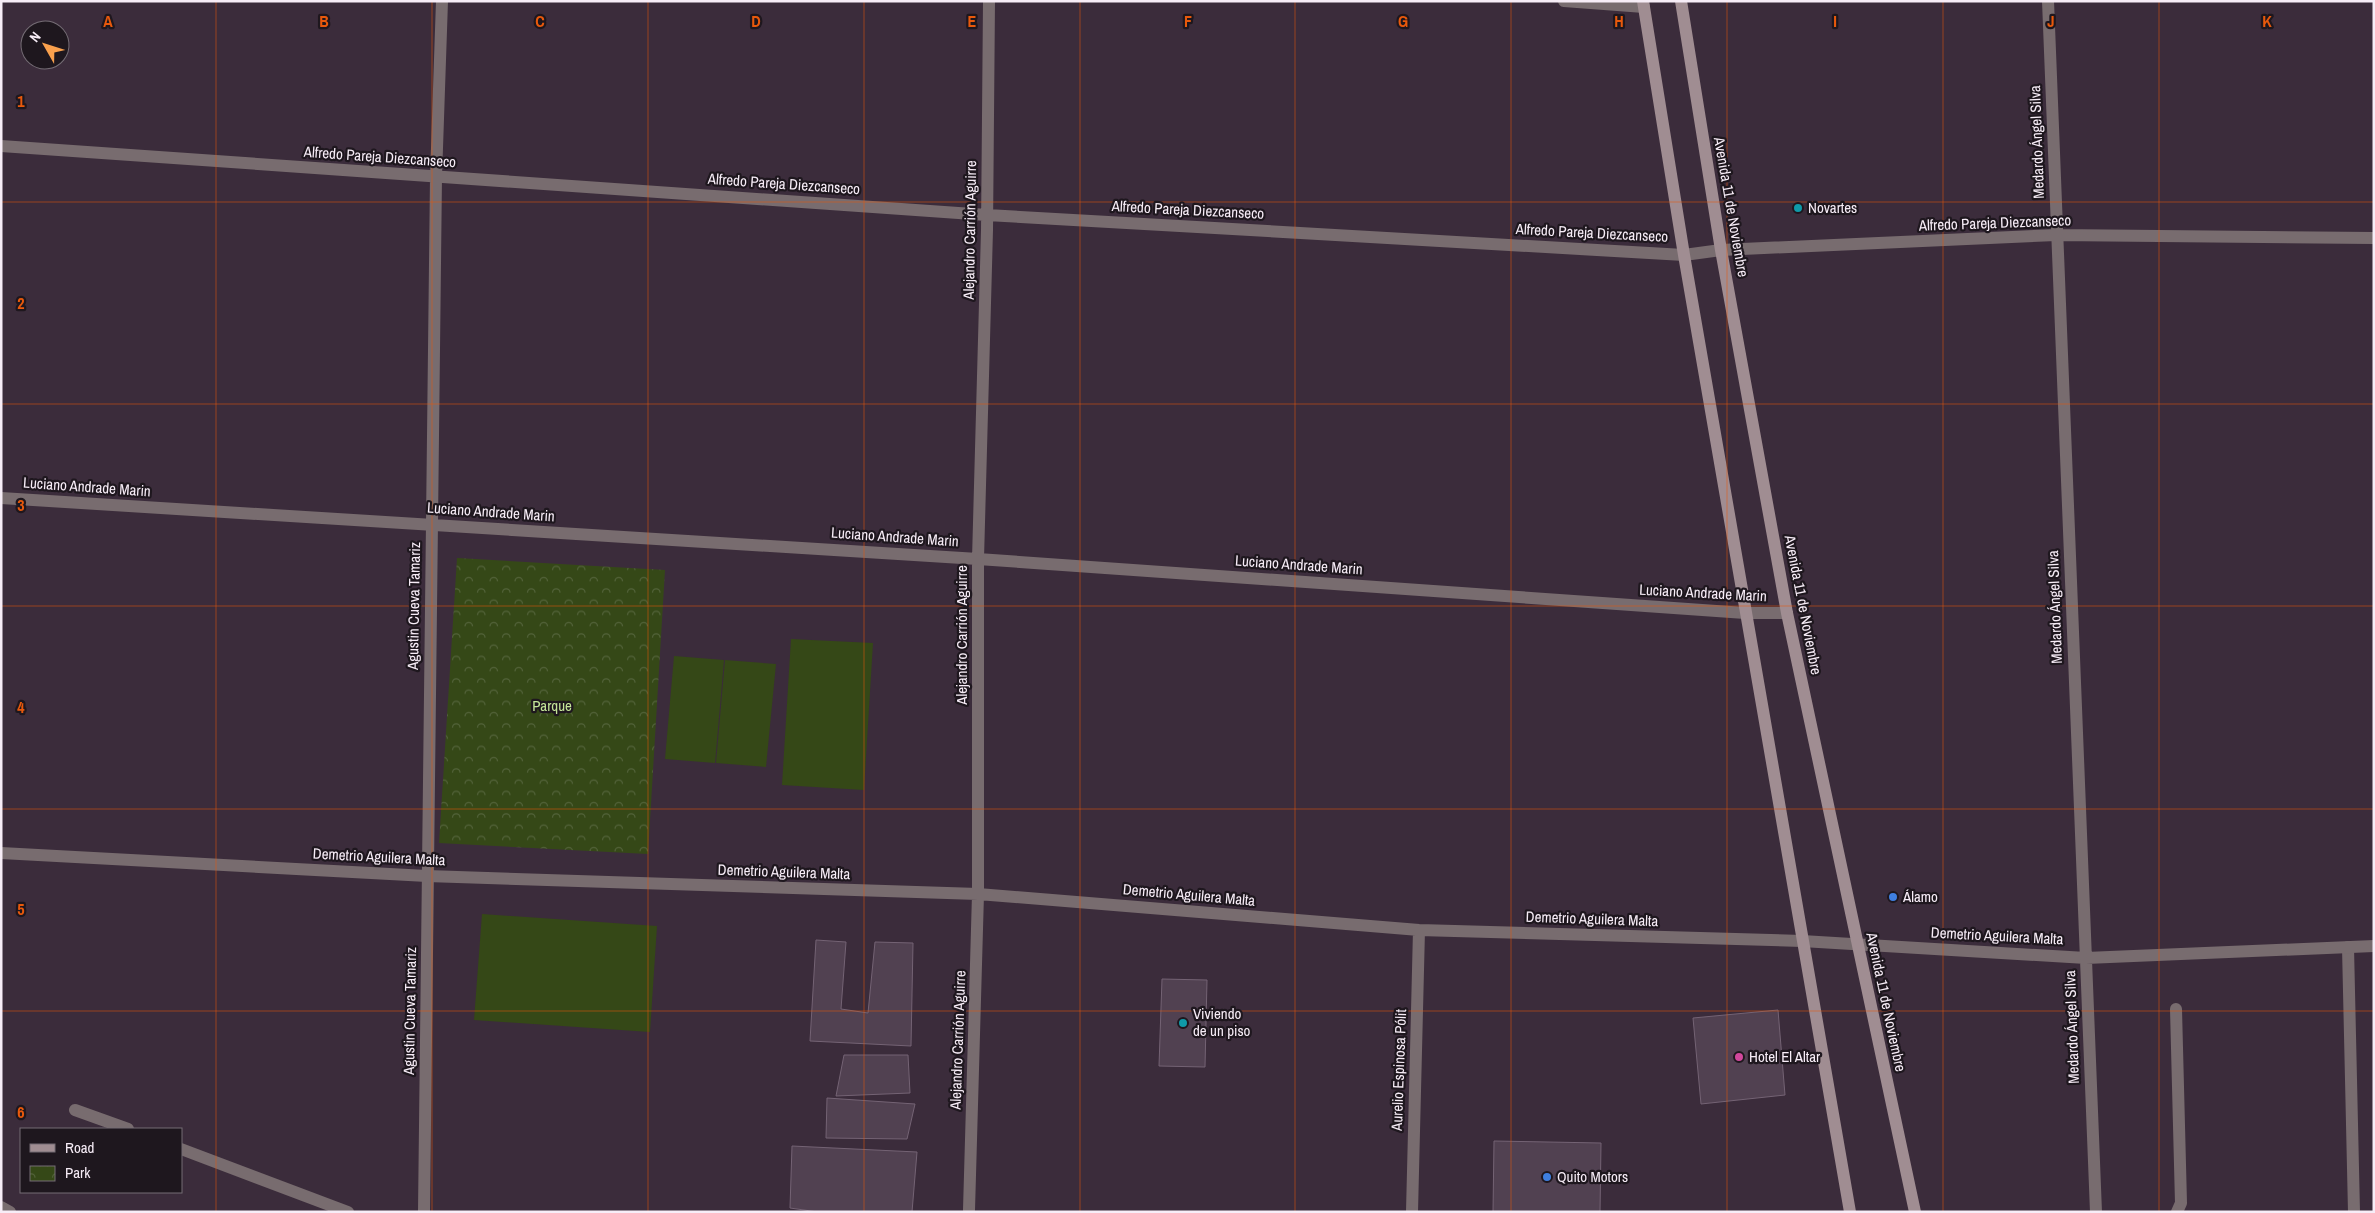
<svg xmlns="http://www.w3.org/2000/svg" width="2375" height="1213" viewBox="0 0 2375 1213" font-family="'Archivo Narrow',sans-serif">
  <defs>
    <pattern id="park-crowns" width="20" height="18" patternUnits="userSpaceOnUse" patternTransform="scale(1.25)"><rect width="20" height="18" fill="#354817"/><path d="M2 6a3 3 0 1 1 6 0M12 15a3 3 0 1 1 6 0" fill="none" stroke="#53633a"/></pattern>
  </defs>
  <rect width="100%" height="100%" fill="#3b2c3b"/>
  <path fill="url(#park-crowns)" d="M457 558 665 570 648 854 439 843Z"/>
  <path fill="#354817" d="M791 639 873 643 864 790 782 785Z
    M674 656 724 660 715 763 665 759Z
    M725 660 776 664 766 767 716 763Z
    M482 914 657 926 650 1032 474 1020Z"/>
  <path fill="#514151" stroke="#746374" d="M816 940 846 942 841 1009 868 1013 875 942 913 943 911 1046 810 1041Z
    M1162 979 1207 980 1205 1067 1159 1066Z
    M1778 1010 1785 1095 1701 1104 1693 1018Z
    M844 1055H908L910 1093 836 1096Z
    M827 1098 915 1104 907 1139 826 1138Z
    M1494 1141 1601 1143 1600 1212H1493Z
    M792 1146 917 1152 912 1212H818L790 1208Z"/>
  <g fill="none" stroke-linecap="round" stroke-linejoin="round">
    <path stroke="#786c6f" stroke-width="12" d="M2348 947 2354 1212
      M2176 1009 2181 1203 2177 1212"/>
    <path stroke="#786c6f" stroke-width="12" d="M1564 1 1644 7
      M2048 1 2096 1212
      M1 146 987 215 1684 255 1721 250 2056 235 2374 238
      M1 498 978 559 1745 613H1787
      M1 853 427 876 978 894 1419 930 1802 941 2086 958 2374 946
      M75 1110 128 1129
      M181 1149 348 1212
      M1 1207 10 1212
      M969 1210 978 894V559L987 230 989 1
      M424 1212 436 177 442 1
      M1412 1212 1419 930"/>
    <path stroke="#a08d92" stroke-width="12" d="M1643 1 1684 255 1850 1212
      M1681 1 1721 250 1787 613 1915 1212"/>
  </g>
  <path fill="none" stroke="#e8590c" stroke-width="1" stroke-opacity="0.55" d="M216 1V1212M432 1V1212M648 1V1212M864 1V1212M1080 1V1212M1295 1V1212M1511 1V1212M1727 1V1212M1943 1V1212M2159 1V1212M1 202H2374M1 404H2374M1 606H2374M1 809H2374M1 1011H2374"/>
  <g fill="#0f9aa8" stroke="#1e171e" stroke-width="2">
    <circle cx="1798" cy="208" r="5"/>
    <circle cx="1183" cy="1023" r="5"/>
  </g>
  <g fill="#3f7fe0" stroke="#1e171e" stroke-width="2">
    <circle cx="1893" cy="897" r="5"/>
    <circle cx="1547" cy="1177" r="5"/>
  </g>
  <circle fill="#d1479c" stroke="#1e171e" stroke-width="2" cx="1739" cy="1057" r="5"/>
  <g text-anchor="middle" stroke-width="4.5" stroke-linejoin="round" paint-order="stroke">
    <g font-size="15" fill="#f7edf7" stroke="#1e171e">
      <text transform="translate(2037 142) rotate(-92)" y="5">Medardo Ángel Silva</text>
      <text transform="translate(380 157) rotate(4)" y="5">Alfredo Pareja Diezcanseco</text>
      <text transform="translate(784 184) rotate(4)" y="5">Alfredo Pareja Diezcanseco</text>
      <text transform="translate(1731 207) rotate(80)" y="5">Avenida 11 de Noviembre</text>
      <text transform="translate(1188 210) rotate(3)" y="5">Alfredo Pareja Diezcanseco</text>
      <text transform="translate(1995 223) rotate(-2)" y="5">Alfredo Pareja Diezcanseco</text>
      <text transform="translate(970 230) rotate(-89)" y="5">Alejandro Carrión Aguirre</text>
      <text transform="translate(1592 233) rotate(3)" y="5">Alfredo Pareja Diezcanseco</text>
      <text transform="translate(87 487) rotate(4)" y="5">Luciano Andrade Marin</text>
      <text transform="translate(491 512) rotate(4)" y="5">Luciano Andrade Marin</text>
      <text transform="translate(895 537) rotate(4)" y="5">Luciano Andrade Marin</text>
      <text transform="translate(1299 565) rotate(4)" y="5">Luciano Andrade Marin</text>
      <text transform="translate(1703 593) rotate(3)" y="5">Luciano Andrade Marin</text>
      <text transform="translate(1803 605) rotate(79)" y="5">Avenida 11 de Noviembre</text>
      <text transform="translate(414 606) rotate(-89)" y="5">Agustin Cueva Tamariz</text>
      <text transform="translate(2055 607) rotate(-92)" y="5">Medardo Ángel Silva</text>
      <text transform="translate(962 635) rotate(-90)" y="5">Alejandro Carrión Aguirre</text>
      <text transform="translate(379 857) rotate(3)" y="5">Demetrio Aguilera Malta</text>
      <text transform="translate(784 872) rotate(2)" y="5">Demetrio Aguilera Malta</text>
      <text transform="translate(1189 895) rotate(5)" y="5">Demetrio Aguilera Malta</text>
      <text transform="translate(1592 919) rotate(2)" y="5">Demetrio Aguilera Malta</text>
      <text transform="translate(1997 936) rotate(3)" y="5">Demetrio Aguilera Malta</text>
      <text transform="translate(1886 1002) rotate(78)" y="5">Avenida 11 de Noviembre</text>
      <text transform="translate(410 1011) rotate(-89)" y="5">Agustin Cueva Tamariz</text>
      <text transform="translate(2072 1027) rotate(-92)" y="5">Medardo Ángel Silva</text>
      <text transform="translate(958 1040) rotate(-88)" y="5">Alejandro Carrión Aguirre</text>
      <text transform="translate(1399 1070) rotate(-88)" y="5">Aurelio Espinosa Pólit</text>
    </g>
    <g font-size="15" fill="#f7edf7" stroke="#1e171e" text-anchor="start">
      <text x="1808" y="213">Novartes</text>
      <text x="1903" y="902">Álamo</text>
      <text x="1193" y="1019">Viviendo<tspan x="1193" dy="17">de un piso</tspan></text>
      <text x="1749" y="1062">Hotel El Altar</text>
      <text x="1557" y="1182">Quito Motors</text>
    </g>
    <g font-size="15" fill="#c4e598" stroke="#1e171e">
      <text x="552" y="711">Parque</text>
    </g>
  </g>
  <g font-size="16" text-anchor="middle" font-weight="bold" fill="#e8590c" stroke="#1e171e" stroke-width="4.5" stroke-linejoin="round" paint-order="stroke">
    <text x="108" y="27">A</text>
    <text x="324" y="27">B</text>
    <text x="540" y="27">C</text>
    <text x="756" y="27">D</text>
    <text x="972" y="27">E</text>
    <text x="1188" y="27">F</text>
    <text x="1403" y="27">G</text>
    <text x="1619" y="27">H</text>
    <text x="1835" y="27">I</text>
    <text x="2051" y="27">J</text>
    <text x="2267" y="27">K</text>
    <text x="21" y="107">1</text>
    <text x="21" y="309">2</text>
    <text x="21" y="511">3</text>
    <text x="21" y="713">4</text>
    <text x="21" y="915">5</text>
    <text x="21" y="1118">6</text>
  </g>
  <rect width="2375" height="1213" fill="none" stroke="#f7edf7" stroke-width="5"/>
  <rect x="20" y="1128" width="162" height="65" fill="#1e171e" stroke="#756d75"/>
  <rect x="30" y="1144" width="25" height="8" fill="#a08d92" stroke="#756d75"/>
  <text x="65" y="1153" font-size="15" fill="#f7edf7">Road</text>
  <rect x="30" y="1166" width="25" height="15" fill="url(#park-crowns)" stroke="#756d75"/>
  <text x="65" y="1178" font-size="15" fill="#f7edf7">Park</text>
  <g transform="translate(45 45) rotate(309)"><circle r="24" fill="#1e171e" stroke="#756d75"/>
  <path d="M0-4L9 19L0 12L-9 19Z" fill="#f9a04d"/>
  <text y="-8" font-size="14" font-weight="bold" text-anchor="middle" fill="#f7edf7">N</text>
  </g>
</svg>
